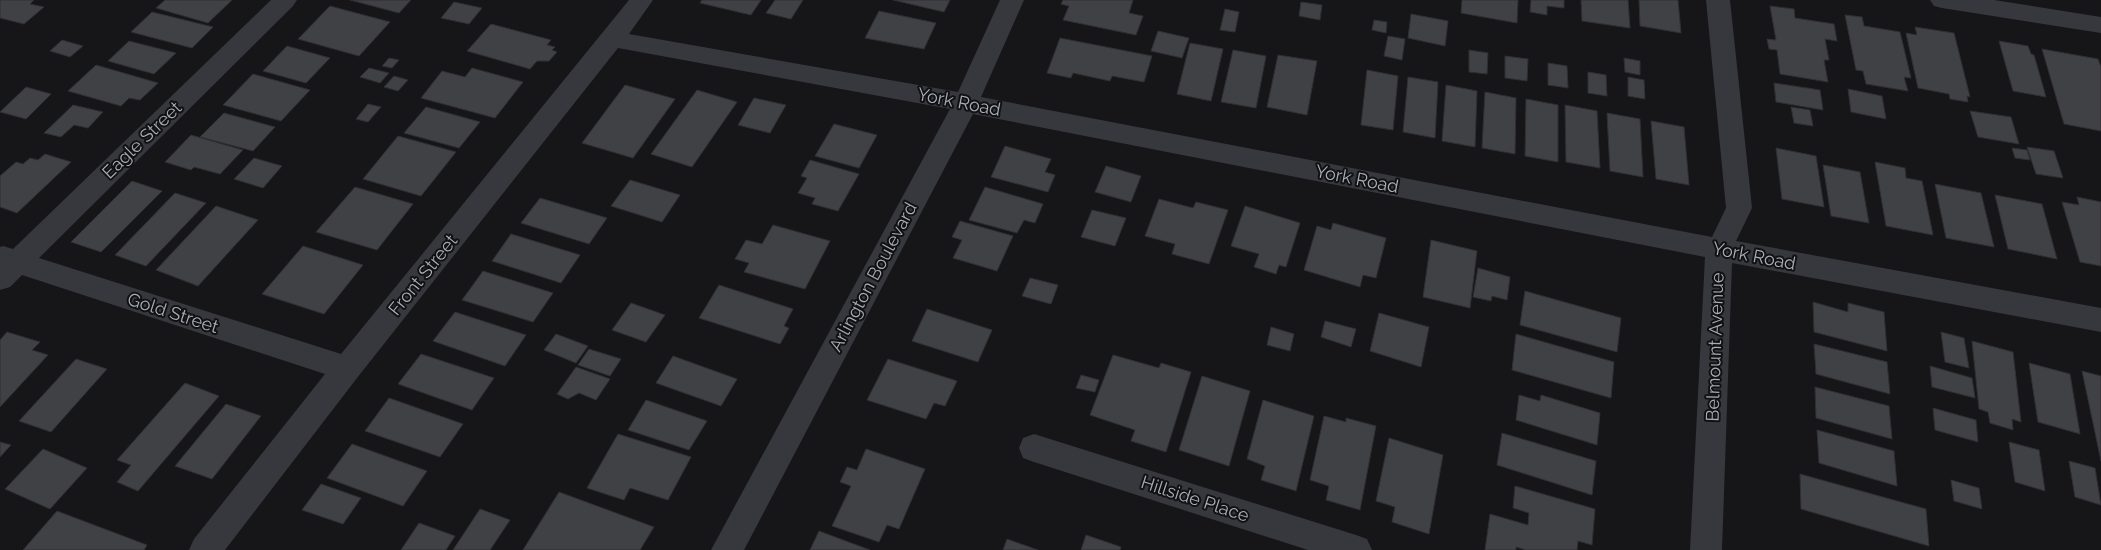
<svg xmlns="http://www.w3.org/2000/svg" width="2101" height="550" viewBox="0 0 2101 550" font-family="Raleway,sans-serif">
  <rect width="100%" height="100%" fill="#161618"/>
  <path fill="#404145" stroke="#303034" d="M0 0H34L30 4 44 7 24 24 0 18Z
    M165 0H232L208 23 156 8Z
    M350 0H411L399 13Z
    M702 0H761L751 15 700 3Z
    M775 0H803L791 19 766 13Z
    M893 0H950L944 12Z
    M1063 0H1133L1129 13 1143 16 1136 35 1063 20 1069 6 1061 4Z
    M1462 0H1518L1517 23 1461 13Z
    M1531 0H1564V8L1547 6V15L1530 12Z
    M1581 0H1628L1630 28 1582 21Z
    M1639 0H1678L1681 33 1640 26Z
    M454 2 482 8 469 24 441 18Z
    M1301 2 1322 5 1320 20 1299 16Z
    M330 6 390 22 359 56 298 39Z
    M1770 6 1794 9 1795 18 1834 24 1837 41 1825 39 1829 60H1824L1828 82 1780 74 1777 50 1769 49 1767 39 1776 40Z
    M1225 9 1239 12 1235 32 1220 30Z
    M879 11 936 23 924 49 865 38Z
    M152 12 213 27 192 48 131 32Z
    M1411 14 1448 21 1445 46 1408 38Z
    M1845 15 1862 17 1864 26 1900 32 1911 78 1904 77 1908 91 1866 84 1863 71 1856 70Z
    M1374 20 1387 22 1386 33 1372 30Z
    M491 24 551 40 547 45 555 47 552 50 557 52 549 61H537L530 69 467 51Z
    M1915 27 1954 33 1970 97 1967 96 1968 102 1950 99 1949 94 1918 88 1906 33 1917 35Z
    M1158 31 1189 38 1182 58 1151 51Z
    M1388 36 1405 39 1402 60 1384 56Z
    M1060 38 1152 56 1144 82 1112 76 1110 81 1073 73 1071 78 1047 73Z
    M62 40 83 46 70 57 50 51Z
    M129 41 176 53 154 74 108 61Z
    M1999 41 2028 46 2031 54 2034 55 2046 97 2013 91Z
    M1190 43 1223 49 1211 101 1177 94Z
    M287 46 330 58 306 83 263 71Z
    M2042 49 2098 59 2101 67V131L2064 124Z
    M1233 50 1266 56 1256 108 1221 102Z
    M1469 50 1488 53 1487 74 1469 72Z
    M1278 55 1317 61 1307 115 1267 107Z
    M1505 56 1528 59 1527 81 1505 78Z
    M389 58 399 60 392 68 382 66Z
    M1624 58 1640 61V75L1625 72Z
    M1548 63 1567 66 1568 88 1548 85Z
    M96 65 158 83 140 100 129 98 121 106 68 91Z
    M369 68 389 73 380 83 360 77Z
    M472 68 523 82 495 118 421 98 442 71 465 77Z
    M1367 70 1398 76 1393 130 1361 125Z
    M1588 72 1606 75 1607 96 1588 93Z
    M253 74 310 90 281 121 223 105Z
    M394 76 408 80 398 91 384 87Z
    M1408 77 1438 82 1435 138 1403 132Z
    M1628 77 1644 80 1645 99 1628 96Z
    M1774 83 1820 90 1823 110 1776 102Z
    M625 85 675 99 633 158 582 143Z
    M1446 85 1477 91 1475 147 1442 141Z
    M26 87 51 94 26 119 0 112Z
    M1848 89 1882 96 1886 119 1851 112Z
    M697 90 737 102 692 167 651 154Z
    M1485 92 1516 98 1515 154 1482 148Z
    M754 98 786 105 770 133 738 125Z
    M1526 99 1558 105V162L1525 156Z
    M368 104 381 107 368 122 356 119Z
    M73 105 103 112 88 128 74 125 61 137 44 133Z
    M1565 105 1597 111 1600 168 1566 162Z
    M426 107 480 122 459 148 404 133Z
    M1791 107 1810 110 1813 126 1794 123Z
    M1970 111 2011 117 2019 144 1978 137Z
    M224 113 275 127 253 151 200 137Z
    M1607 113 1640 119 1643 177 1610 171Z
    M1651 121 1684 127 1689 185 1656 179Z
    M834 124 877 135 859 168 815 156Z
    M191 135 243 150 220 174 194 167 191 170 165 162Z
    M398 136 456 152 421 196 363 179Z
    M1005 146 1051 159 1045 172 1055 175 1048 192 991 177Z
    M2027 147 2054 151 2063 178 2036 174Z
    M1776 148 1816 156 1824 207 1782 199Z
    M2012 148 2027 150 2030 160 2015 158Z
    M45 154 71 162 17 213 0 207V176L16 162 23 164 30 158 38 160Z
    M254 158 282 166 263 188 234 179Z
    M810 160 859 174 838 211 812 204 815 198 798 193 807 178 801 176Z
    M1875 162 1905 168 1906 178 1922 181 1933 235 1886 226Z
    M1823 165 1860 172 1869 223 1831 216Z
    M1106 166 1141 176 1131 202 1095 192Z
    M630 180 680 195 662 222 611 206Z
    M132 181 162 191 101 252 71 242Z
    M1935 184 1981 193 1994 247 1946 238Z
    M355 187 413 204 377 250 316 232Z
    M985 187 1043 204 1035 223 1024 220 1017 233 969 220Z
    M175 193 206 203 146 266 115 255Z
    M1995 195 2042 204 2057 259 2008 249Z
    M2077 197 2101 202V266L2080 262 2062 202 2079 205Z
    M540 198 607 218 589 244 521 223Z
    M1159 199 1193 208 1196 202 1228 210 1209 264 1172 254 1175 244 1145 236Z
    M216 206 258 220 198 286 156 270Z
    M1245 206 1300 223 1286 267 1279 265 1276 274 1254 267 1259 254 1231 246Z
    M1092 210 1126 218 1115 246 1081 237Z
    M960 221 1013 236 997 271 953 258 962 240 952 237Z
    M1333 223 1386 238 1376 278 1363 275 1360 287 1304 270 1317 226 1331 230Z
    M773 225 830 241 805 289 744 272 749 263 735 259 746 240 762 244Z
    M511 234 580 255 561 283 492 261Z
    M1431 240 1477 251 1470 308 1423 297Z
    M303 246 363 265 324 314 262 294Z
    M1478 268 1510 277 1507 300 1492 296 1491 301 1473 297Z
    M483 271 553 293 533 322 462 300Z
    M1030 278 1058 285 1051 304 1022 296Z
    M719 285 793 309 784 326 789 328 780 344 699 318Z
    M1525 291 1621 318 1617 352 1520 325Z
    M1813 302 1848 312V303L1884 312 1887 351 1814 332Z
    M631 303 665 315 646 342 612 330Z
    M927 309 992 330 978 362 912 341Z
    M455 312 526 335 505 366 433 341Z
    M1379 313 1429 327 1421 367 1370 351Z
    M1325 321 1356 329 1351 347 1321 337Z
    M1271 327 1294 334 1290 351 1267 345Z
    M7 332 40 342 32 350 48 355 0 407V340Z
    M1941 332 1964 338 1969 368 1945 362Z
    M556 334 588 346 576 363 544 350Z
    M1516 334 1614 362 1611 398 1512 370Z
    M1972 341 2013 352 2021 422 2012 419 2013 430 1990 423 1988 412 1979 409Z
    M1814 344 1887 362 1890 394 1816 374Z
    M589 349 621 359 610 376 578 365Z
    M421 354 494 378 472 410 398 384Z
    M1113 355 1159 368 1161 363 1191 372 1166 452 1131 441 1135 430 1090 415Z
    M673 356 737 379 721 406 656 383Z
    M76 359 107 369 51 432 19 421Z
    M888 359 957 381 945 406 934 403 926 419 867 400Z
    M2029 363 2070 374 2080 434 2038 422Z
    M1930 366 1972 378 1975 398 1932 387Z
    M576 367 610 379 596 400 579 393 568 399 557 394Z
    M2082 371 2101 376V461Z
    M1081 375 1099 380 1095 392 1076 388Z
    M1202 376 1250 391 1229 466 1179 450Z
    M185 383 219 396 138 491 117 482 131 465 117 460Z
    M1815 387 1889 406 1892 439 1816 418Z
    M1519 395 1540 401 1541 395 1600 413 1597 445 1516 420Z
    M389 398 463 424 440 457 365 431Z
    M646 400 707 421 689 450 628 430Z
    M1263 400 1314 416 1296 491 1261 480 1265 466 1247 459Z
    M226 404 261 416 212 479 175 466Z
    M1933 408 1976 420 1978 442 1935 430Z
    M1324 416 1346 422V418L1376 426 1360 510 1326 500 1329 486 1310 480Z
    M1817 430 1894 451 1897 486 1819 463Z
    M1502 433 1596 461 1592 495 1497 465Z
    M618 434 691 457 668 500 630 488 624 500 587 488Z
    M1389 438 1443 455 1429 534 1392 522 1395 507 1376 501Z
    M0 442 11 445 0 457Z
    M2009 442 2039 450 2045 491 2015 482Z
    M352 444 427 471 403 506 327 478Z
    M43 449 87 468 50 509 5 489Z
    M866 449 925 469 899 529 887 525 879 542 832 526 851 486 840 482 847 467 857 470Z
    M2069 461 2095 468 2101 505 2075 497Z
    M1800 474 1926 509 1929 546 1801 509Z
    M1951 480 1979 488 1982 509 1954 501Z
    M321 484 361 498 343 524 302 510Z
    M1515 486 1595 509 1592 545 1578 541 1577 550H1526L1516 547V550H1485L1490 514 1528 525 1529 513 1513 508Z
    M559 492 654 527 640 550H523Z
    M480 509 510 520 490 550H453Z
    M57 511 147 545 144 550H23Z
    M419 523 455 536 446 550H401Z
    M819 531 870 550H810Z
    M1086 535 1121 547 1120 550H1081Z
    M1007 539 1038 550H1003Z"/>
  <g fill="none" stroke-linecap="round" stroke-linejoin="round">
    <path fill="#37383d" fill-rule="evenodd" d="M271 0H297L293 6 39 258 341 354 629 0H653L629 34 958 92 1000 0H1024L981 97 1712 237 1726 208 1706 0H1730L1752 208 1736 241 2101 308V332L1732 263 1722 550H1690L1705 257 973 114 744 550H711L950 109 618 48 357 378 225 550H189L194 539 325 374 22 275 10 287 0 290V247L3 246 13 249Z
      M1930 0H1994L2101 17V33L1942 8 1934 6Z
      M1034 434 1356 535 1367 539 1372 550H1308L1034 462 1023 458 1019 448 1023 438Z"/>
  </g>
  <g text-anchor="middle" stroke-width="4" stroke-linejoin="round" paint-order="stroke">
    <g font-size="18" fill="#a8adb8" stroke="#111113">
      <text transform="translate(959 102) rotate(11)" y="6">York Road</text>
      <text transform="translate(142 140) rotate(-44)" y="6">Eagle Street</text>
      <text transform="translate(1357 179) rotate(11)" y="6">York Road</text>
      <text transform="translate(1754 256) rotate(11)" y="6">York Road</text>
      <text transform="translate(423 275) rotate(-51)" y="6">Front Street</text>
      <text transform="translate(873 277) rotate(-62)" y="6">Arlington Boulevard</text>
      <text transform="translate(173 313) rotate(18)" y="6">Gold Street</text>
      <text transform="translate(1715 347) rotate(-88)" y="6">Belmount Avenue</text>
      <text transform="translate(1195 499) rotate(18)" y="6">Hillside Place</text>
    </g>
  </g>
</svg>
